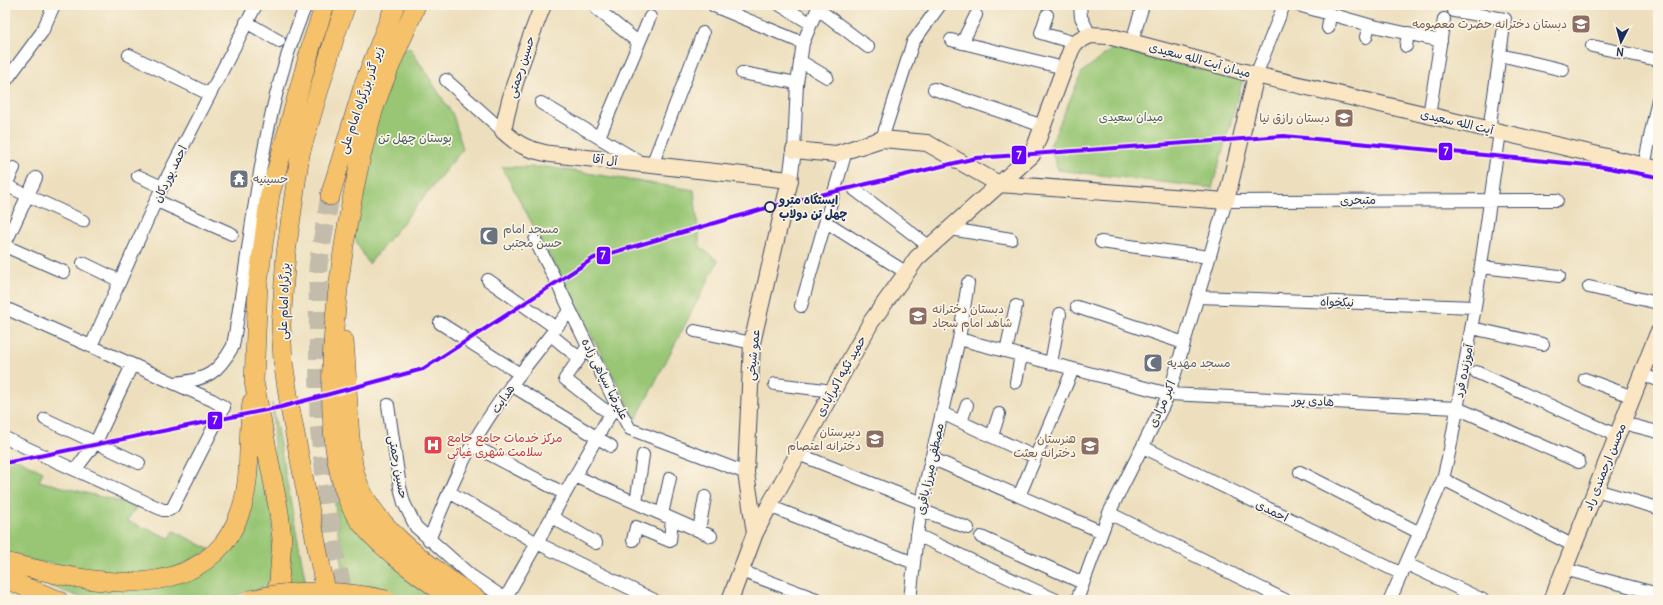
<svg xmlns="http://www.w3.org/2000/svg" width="1663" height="605" viewBox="0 0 1663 605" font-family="Delius,'Playpen Sans Arabic',sans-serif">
  <rect width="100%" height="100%" fill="#fcf5e5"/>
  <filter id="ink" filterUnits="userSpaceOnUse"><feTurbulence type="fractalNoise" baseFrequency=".025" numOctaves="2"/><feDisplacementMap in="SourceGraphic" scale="8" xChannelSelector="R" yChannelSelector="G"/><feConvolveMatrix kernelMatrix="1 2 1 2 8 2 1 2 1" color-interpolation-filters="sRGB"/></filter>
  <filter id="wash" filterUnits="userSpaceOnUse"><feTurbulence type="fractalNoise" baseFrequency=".012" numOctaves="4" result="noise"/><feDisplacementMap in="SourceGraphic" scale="16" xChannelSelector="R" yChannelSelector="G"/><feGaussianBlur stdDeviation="0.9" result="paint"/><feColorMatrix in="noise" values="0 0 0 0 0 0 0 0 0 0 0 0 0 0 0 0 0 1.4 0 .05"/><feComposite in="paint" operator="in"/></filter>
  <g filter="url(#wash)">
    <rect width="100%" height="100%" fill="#eddfbd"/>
    <path fill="#98c674" stroke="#5a7a69" d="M410 48 453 115 463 149 369 264 354 238 364 156 395 50Z
      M1112 49 1243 79 1212 188 1058 170 1050 146 1082 72Z
      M502 167H548L694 190 700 247 718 261 636 419Z
      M272 403 306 584 281 587Z
      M257 420 273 510 272 587 247 592 224 600H89L5 571V568C77 587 163 605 223 556Z
      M5 453 43 472 39 481 137 506 127 521 170 538 174 531 211 550 149 581 5 556Z
      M331 467 444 600H412L381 591 346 585 340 550Z"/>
  </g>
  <g filter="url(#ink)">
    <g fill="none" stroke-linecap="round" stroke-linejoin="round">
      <path stroke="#c3bcaa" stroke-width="19" stroke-dasharray="19 10" stroke-linecap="butt" d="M330 196 318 266 319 426 333 546 345 600"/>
      <g stroke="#3a496c" stroke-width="14">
        <path id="minor" d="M780 5 810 23
          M1080 5 1081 17 1090 35
          M1298 5 1369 25 1441 41
          M714 6 803 43
          M597 9 639 43
          M818 9 868 47
          M1454 11 1505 19 1489 130
          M1047 15 1041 33 1075 43
          M246 22 279 41
          M1328 28 1330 14
          M1366 37 1369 25
          M951 40 1064 68
          M1132 41 1143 5
          M962 43 976 15
          M1406 46 1408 33
          M1592 46 1658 60
          M129 55 209 94
          M1500 55 1563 70
          M800 61 827 77
          M742 73 797 83
          M1256 75 1284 5
          M446 80 503 131
          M5 82 42 32 54 5
          M934 89 1043 126
          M541 103 640 162
          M1429 116 1444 19
          M599 137 650 17
          M882 139 913 42 940 5
          M794 150 797 83 803 43 819 5
          M652 165 703 33
          M1644 166 1658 99
          M138 176 162 187
          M5 185 83 221
          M6 185 14 168
          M855 190 930 247
          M157 201 232 234
          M826 222 907 273
          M950 229 1011 239
          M535 240 556 281 616 404 630 429 746 473
          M1101 242 1209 257
          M5 244 36 178
          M5 246 64 272
          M83 263 120 281
          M1482 267 1559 276
          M488 280 556 328
          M1589 287 1658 303
          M1198 297 1475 307
          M801 306 846 151
          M1077 307 1184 343
          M5 308 212 400 224 407 173 507 169 510H163L5 438
          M440 323 520 374
          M1472 328 1543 344
          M695 331 752 343
          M551 335 579 358
          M959 339 1169 394 1457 408 1579 462
          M91 346 162 187 256 5
          M588 346 565 379 602 408 611 413
          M1006 351 1016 306
          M1051 363 1060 314
          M1476 372 1618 436
          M1641 375 1658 380
          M1585 379 1633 397
          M1016 382 1021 355
          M175 383C207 380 218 373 233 346 253 232 260 112 306 5
          M775 384 833 391
          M511 385 611 446
          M388 405 400 487 404 503 416 527 470 575 507 600
          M942 413 1035 457
          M45 419 139 463
          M961 422 967 405
          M1623 423 1658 432
          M992 436 999 414
          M472 445 565 494
          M1143 447 1402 574
          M798 454 922 503
          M931 458 1102 532
          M76 469 96 442 132 365
          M1300 472 1420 533
          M575 476 711 536
          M1443 479 1574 546
          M1596 490 1658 508
          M449 492 537 543 654 600
          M1019 496 1073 369
          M636 503 643 455
          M769 506 914 563
          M921 510 968 528
          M1109 513 1285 600
          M662 514 670 478
          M552 517 596 543
          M699 530 705 497
          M917 535 1056 600
          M981 537 1083 583
          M429 540C442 508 455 475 472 445 499 397 536 354 570 310
          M633 540 636 527 670 541 672 519
          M1407 564 1483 600
          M1564 569 1658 594
          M741 571 819 600
          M505 599 616 404
          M910 600 917 535 926 481 959 339 968 283
          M1077 600 1109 513 1169 394 1226 201 1557 200
          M1390 600 1443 479 1450 449 1475 307 1500 132"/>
      </g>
      <g stroke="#3a496c" stroke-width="16">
        <path id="tertiary" d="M790 180 794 150"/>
      </g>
      <g stroke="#3a496c" stroke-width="18">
        <path id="secondary" d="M543 5C527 46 511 88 503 131 519 146 529 150 550 154L790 180 752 343 746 473 755 533
          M794 150 836 154 882 139 927 143 999 184 1226 201 1256 75
          M730 600 755 533 769 506 871 322 917 258 1032 155 1071 50 1075 43 1090 35 1108 36 1256 75 1658 169
          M1552 600 1658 333"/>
      </g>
      <g stroke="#3a496c" stroke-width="20">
        <path id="trunk" d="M416 5C401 43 382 79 371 118 345 210 306 430 355 514 375 546 423 578 454 600
          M330 196 364 84 395 5
          M344 341C348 382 347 424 353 465 362 522 434 569 478 600
          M318 553 290 408 283 361 281 325 286 253 300 154 335 36 346 5
          M5 562C75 579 173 605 224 543 232 532 238 520 242 507 252 473 247 437 252 402
          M5 579 58 600
          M273 600 279 582 282 539 279 512 254 382 258 283 270 194 312 43 325 5"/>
      </g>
      <use href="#minor" stroke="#fff" stroke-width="12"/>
      <use href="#tertiary" stroke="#fff" stroke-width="14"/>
      <use href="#secondary" stroke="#fbe6c4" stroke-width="16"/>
      <use href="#trunk" stroke="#f5c16b" stroke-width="19"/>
      <g stroke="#3a496c" stroke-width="20" stroke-linecap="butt">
        <path id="trunk-bridge" d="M318 553 328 600
          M251 600C290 589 347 590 386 600"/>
      </g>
      <use href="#trunk-bridge" stroke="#f5c16b" stroke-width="19"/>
      <g stroke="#fcf5e5" stroke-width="7">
        <path id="metro-1" d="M5 463 281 407 423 369 594 258 770 207 976 158 1284 136 1598 166 1658 177"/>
      </g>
      <use href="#metro-1" stroke="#6a00ff" stroke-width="4"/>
    </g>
  </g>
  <defs>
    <g id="school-square" transform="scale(1)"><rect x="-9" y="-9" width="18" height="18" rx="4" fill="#8d6e63" stroke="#fcf5e5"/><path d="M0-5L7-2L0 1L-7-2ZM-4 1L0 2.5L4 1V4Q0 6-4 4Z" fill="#fff"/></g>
    <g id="temple-square" transform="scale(1)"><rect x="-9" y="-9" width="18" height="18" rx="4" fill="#6b7280" stroke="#fcf5e5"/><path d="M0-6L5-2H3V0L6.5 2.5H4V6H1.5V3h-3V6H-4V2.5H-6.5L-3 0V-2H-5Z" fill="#fff"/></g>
    <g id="mosque-square" transform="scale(1)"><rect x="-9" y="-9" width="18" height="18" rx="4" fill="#6b7280" stroke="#fcf5e5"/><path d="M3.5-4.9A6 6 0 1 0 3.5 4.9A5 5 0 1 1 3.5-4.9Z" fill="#fff"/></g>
    <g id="hospital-square" transform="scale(1)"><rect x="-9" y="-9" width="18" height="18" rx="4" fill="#e0444e" stroke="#fcf5e5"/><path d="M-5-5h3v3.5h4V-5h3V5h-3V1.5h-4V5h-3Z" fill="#fff"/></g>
  </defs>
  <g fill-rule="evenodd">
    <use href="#school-square" x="1581" y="24"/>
    <use href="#school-square" x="1344" y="118"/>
    <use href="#temple-square" x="239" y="179"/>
    <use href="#mosque-square" x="489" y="236"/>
    <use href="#school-square" x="918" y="316"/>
    <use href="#mosque-square" x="1153" y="363"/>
    <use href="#school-square" x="875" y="439"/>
    <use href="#hospital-square" x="433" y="445"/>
    <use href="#school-square" x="1090" y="446"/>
  </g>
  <circle fill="#fcf5e5" stroke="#1b2f5e" stroke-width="2" cx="770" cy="207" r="5"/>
  <g text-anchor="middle" stroke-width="3.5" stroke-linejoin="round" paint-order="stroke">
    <g font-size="12" fill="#785e54" stroke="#fcf5e5" text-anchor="end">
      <text x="1567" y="28">دبستان دخترانه حضرت معصومه</text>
      <text x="1330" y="122">دبستان رازق نیا</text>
      <text x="932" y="313" text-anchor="start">دبستان دخترانه<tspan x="932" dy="14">شاهد امام سجاد</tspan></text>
      <text x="861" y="436">دبیرستان<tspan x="861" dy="14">دخترانه اعتصام</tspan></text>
      <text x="1076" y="443">هنرستان<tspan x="1076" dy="14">دخترانه بعثت</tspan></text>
    </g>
    <g font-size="12" fill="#1b2f5e" stroke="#fcf5e5">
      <text transform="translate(1200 60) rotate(15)" y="4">میدان آیت الله سعیدی</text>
      <text transform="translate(521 67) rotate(-72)" y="4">حسین رحمتی</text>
      <text transform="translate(361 100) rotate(-71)" y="4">زیر گذر بزرگراه امام علی</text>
      <text transform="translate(1457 122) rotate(13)" y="4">آیت الله سعیدی</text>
      <text transform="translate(605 160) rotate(6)" y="4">آل آقا</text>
      <text transform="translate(170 174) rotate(-64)" y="4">احمد پوردکان</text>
      <text x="1358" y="204">متبحری</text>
      <text transform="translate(284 301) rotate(-88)" y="4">بزرگراه امام علی</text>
      <text transform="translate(1337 302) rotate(2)" y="4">نیکخواه</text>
      <text transform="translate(753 355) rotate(-84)" y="4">عمو شیخی</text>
      <text transform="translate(1464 371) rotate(-79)" y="4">آموزنده فرد</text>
      <text transform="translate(841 376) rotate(-61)" y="4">حمید تکیه اکبرآبادی</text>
      <text transform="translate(605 379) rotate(63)" y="4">علیرضا سپاهی زاده</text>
      <text transform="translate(503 399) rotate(-56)" y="4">هدایت</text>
      <text transform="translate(1313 401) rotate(3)" y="4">هادی پور</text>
      <text transform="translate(1162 404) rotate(-66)" y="4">اکبر مرادی</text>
      <text transform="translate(398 467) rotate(80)" y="4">حسین رحمتی</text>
      <text transform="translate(1605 467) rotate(-68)" y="4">محسن ارجمندی راد</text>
      <text transform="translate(930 469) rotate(-78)" y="4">مصطفی میرزا باقری</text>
      <text transform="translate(1272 511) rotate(26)" y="4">احمدی</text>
    </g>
    <g font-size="12" fill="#405c65" stroke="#fcf5e5">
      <text x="1131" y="121">میدان سعیدی</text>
      <text x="415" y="142">بوستان چهل تن</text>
    </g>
    <g font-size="12" fill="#5b616d" stroke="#fcf5e5" text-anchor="start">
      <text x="253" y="183">حسینیه</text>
      <text x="503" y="233">مسجد امام<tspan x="503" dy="14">حسن مجتبی</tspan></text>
      <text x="1167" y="367">مسجد مهدیه</text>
    </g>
    <g font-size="12" font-weight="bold" fill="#1b2f5e" stroke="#fcf5e5" text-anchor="start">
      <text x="779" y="204">ایستگاه مترو<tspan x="779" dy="14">چهل تن دولاب</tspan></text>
    </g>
    <g font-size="12" fill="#be3a42" stroke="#fcf5e5" text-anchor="start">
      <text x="447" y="442">مرکز خدمات جامع جامع<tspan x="447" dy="14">سلامت شهری غیاثی</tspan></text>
    </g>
  </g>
  <g stroke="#fcf5e5" stroke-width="1.5">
    <rect x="1438" y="142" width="15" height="19" rx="4" fill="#6a00ff"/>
    <rect x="1011" y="145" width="16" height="20" rx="4" fill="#6a00ff"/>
    <rect x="596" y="246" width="15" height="19" rx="4" fill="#6a00ff"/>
    <rect x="207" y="411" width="16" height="19" rx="4" fill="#6a00ff"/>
  </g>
  <g font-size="11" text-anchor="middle" font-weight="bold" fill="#fff">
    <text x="1446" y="155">7</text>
    <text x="1019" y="159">7</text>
    <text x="603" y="259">7</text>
    <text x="215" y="424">7</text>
  </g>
  <rect width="1663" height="605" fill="none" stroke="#fcf5e5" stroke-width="20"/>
  <g transform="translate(1621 42) rotate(186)" stroke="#fcf5e5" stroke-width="3" paint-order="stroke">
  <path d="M0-3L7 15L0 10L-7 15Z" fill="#1b2f5e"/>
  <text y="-6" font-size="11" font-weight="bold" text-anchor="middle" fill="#1b2f5e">N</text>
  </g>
</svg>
